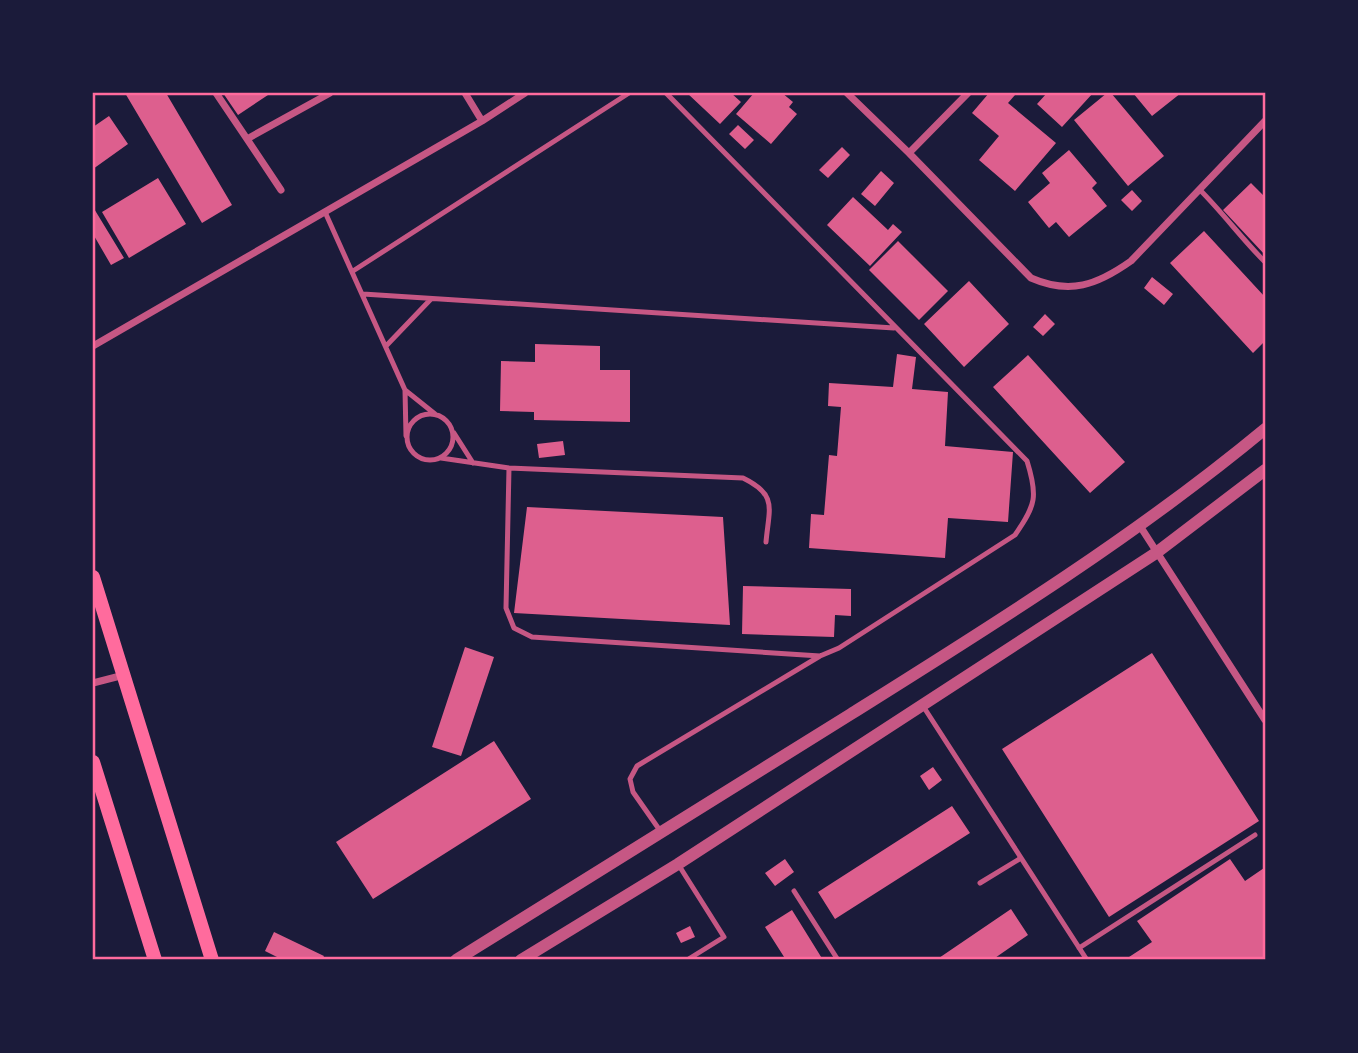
<svg xmlns="http://www.w3.org/2000/svg" width="1358" height="1053" viewBox="0 0 1358 1053" font-family="'PT Sans',sans-serif">
  <rect width="100%" height="100%" fill="#1b1b3a"/>
  <path fill="#dd5f8e" d="M125 93H166L232 205 202 223Z
    M223 93H271L238 115Z
    M687 93H731L741 102 720 124Z
    M754 93H782L793 102 789 107 797 114 771 144 736 114Z
    M989 93H1012L1015 95 1008 103 1056 143 1015 191 979 160 999 136 972 113Z
    M1047 93H1093L1062 127 1037 104Z
    M1107 93H1111L1164 156 1128 186 1074 120Z
    M1133 93H1181L1152 116Z
    M109 116 128 144 93 169V127Z
    M738 125 754 140 745 149 729 134Z
    M842 147 850 155 828 178 819 170Z
    M1069 150 1097 183 1092 188 1107 206 1069 237 1056 222 1049 228 1028 202 1050 183 1042 173Z
    M881 171 894 183 875 206 861 194Z
    M158 178 186 224 129 258 102 212Z
    M1251 183 1265 197V255L1223 210Z
    M1132 190 1142 201 1132 211 1121 200Z
    M853 197 888 230 893 224 902 232 870 266 827 225Z
    M93 207 124 258 111 265 93 234Z
    M1204 231 1265 297V341L1253 353 1170 263Z
    M898 241 948 291 919 320 869 270Z
    M1152 277 1173 294 1164 305 1144 288Z
    M969 281 1009 324 964 367 924 324Z
    M1045 314 1055 324 1043 336 1033 327Z
    M535 344 600 346V370H630V422L534 420V412L500 411 501 361 535 362Z
    M897 354 916 357 912 389 948 392 945 446 1013 452 1008 522 948 518 945 558 809 548 811 514 824 515 829 455 837 456 841 407 828 406 829 383 893 387Z
    M1028 355 1125 462 1090 493 993 387Z
    M563 441 565 455 539 458 537 444Z
    M527 507 723 517 730 625 514 613Z
    M743 586 851 589V616L835 615 834 637 742 634Z
    M465 647 494 657 461 756 432 747Z
    M1152 653 1259 821 1109 917 1002 749Z
    M494 741 531 799 373 899 336 842Z
    M933 767 942 780 929 790 920 776Z
    M952 806 970 833 835 919 818 892Z
    M785 859 794 872 775 886 765 873Z
    M1230 859 1245 881 1264 868 1265 870V960H1131L1129 957 1152 942 1137 921Z
    M1011 909 1028 935 992 960H936Z
    M792 910 823 960H786L765 927Z
    M690 926 695 937 681 943 676 933Z
    M274 932 324 956 322 960H283L265 951Z"/>
  <g fill="none" stroke-linecap="round" stroke-linejoin="round">
    <path stroke="#c65784" stroke-width="5" d="M1200 190C1223 213 1242 239 1265 262
      M325 212 405 390 406 436
      M353 271 629 93
      M363 294 894 328
      M386 346 431 299
      M405 390 435 414
      M407 437a23 23 0 1 1 46 0a23 23 0 1 1-46 0Z
      M454 433 473 463
      M441 458 509 468 743 478C778 495 769 508 766 542
      M509 468 506 608 514 628 532 637 820 656 839 648 1015 535C1036 505 1038 496 1027 461L666 93
      M923 706 1087 960
      M661 832 633 792 630 779 637 766 820 656
      M678 864 724 937 687 960
      M980 883 1021 858
      M794 891 838 960
      M1079 948 1255 835"/>
    <path stroke="#c65784" stroke-width="7" d="M216 93 247 139
      M465 93 482 121
      M847 93 909 153 1031 278C1070 295 1097 285 1131 261L1265 121
      M909 153 968 93
      M281 190 247 139 330 93
      M93 346 482 121 525 93
      M1140 526 1265 720
      M93 683 124 675"/>
    <path stroke="#c65784" stroke-width="12" d="M456 960C588 878 720 796 851 714 993 625 1136 536 1265 429
      M521 960 678 864 1156 553 1265 470"/>
    <path stroke="#ff6b9d" stroke-width="14" d="M93 577 212 960
      M93 762 155 960"/>
  </g>
  <rect width="1358" height="1053" fill="none" stroke="#1b1b3a" stroke-width="189"/>
  <rect x="94" y="94" width="1170" height="864" fill="none" stroke="#ff6b9d" stroke-width="2.5"/>
</svg>
